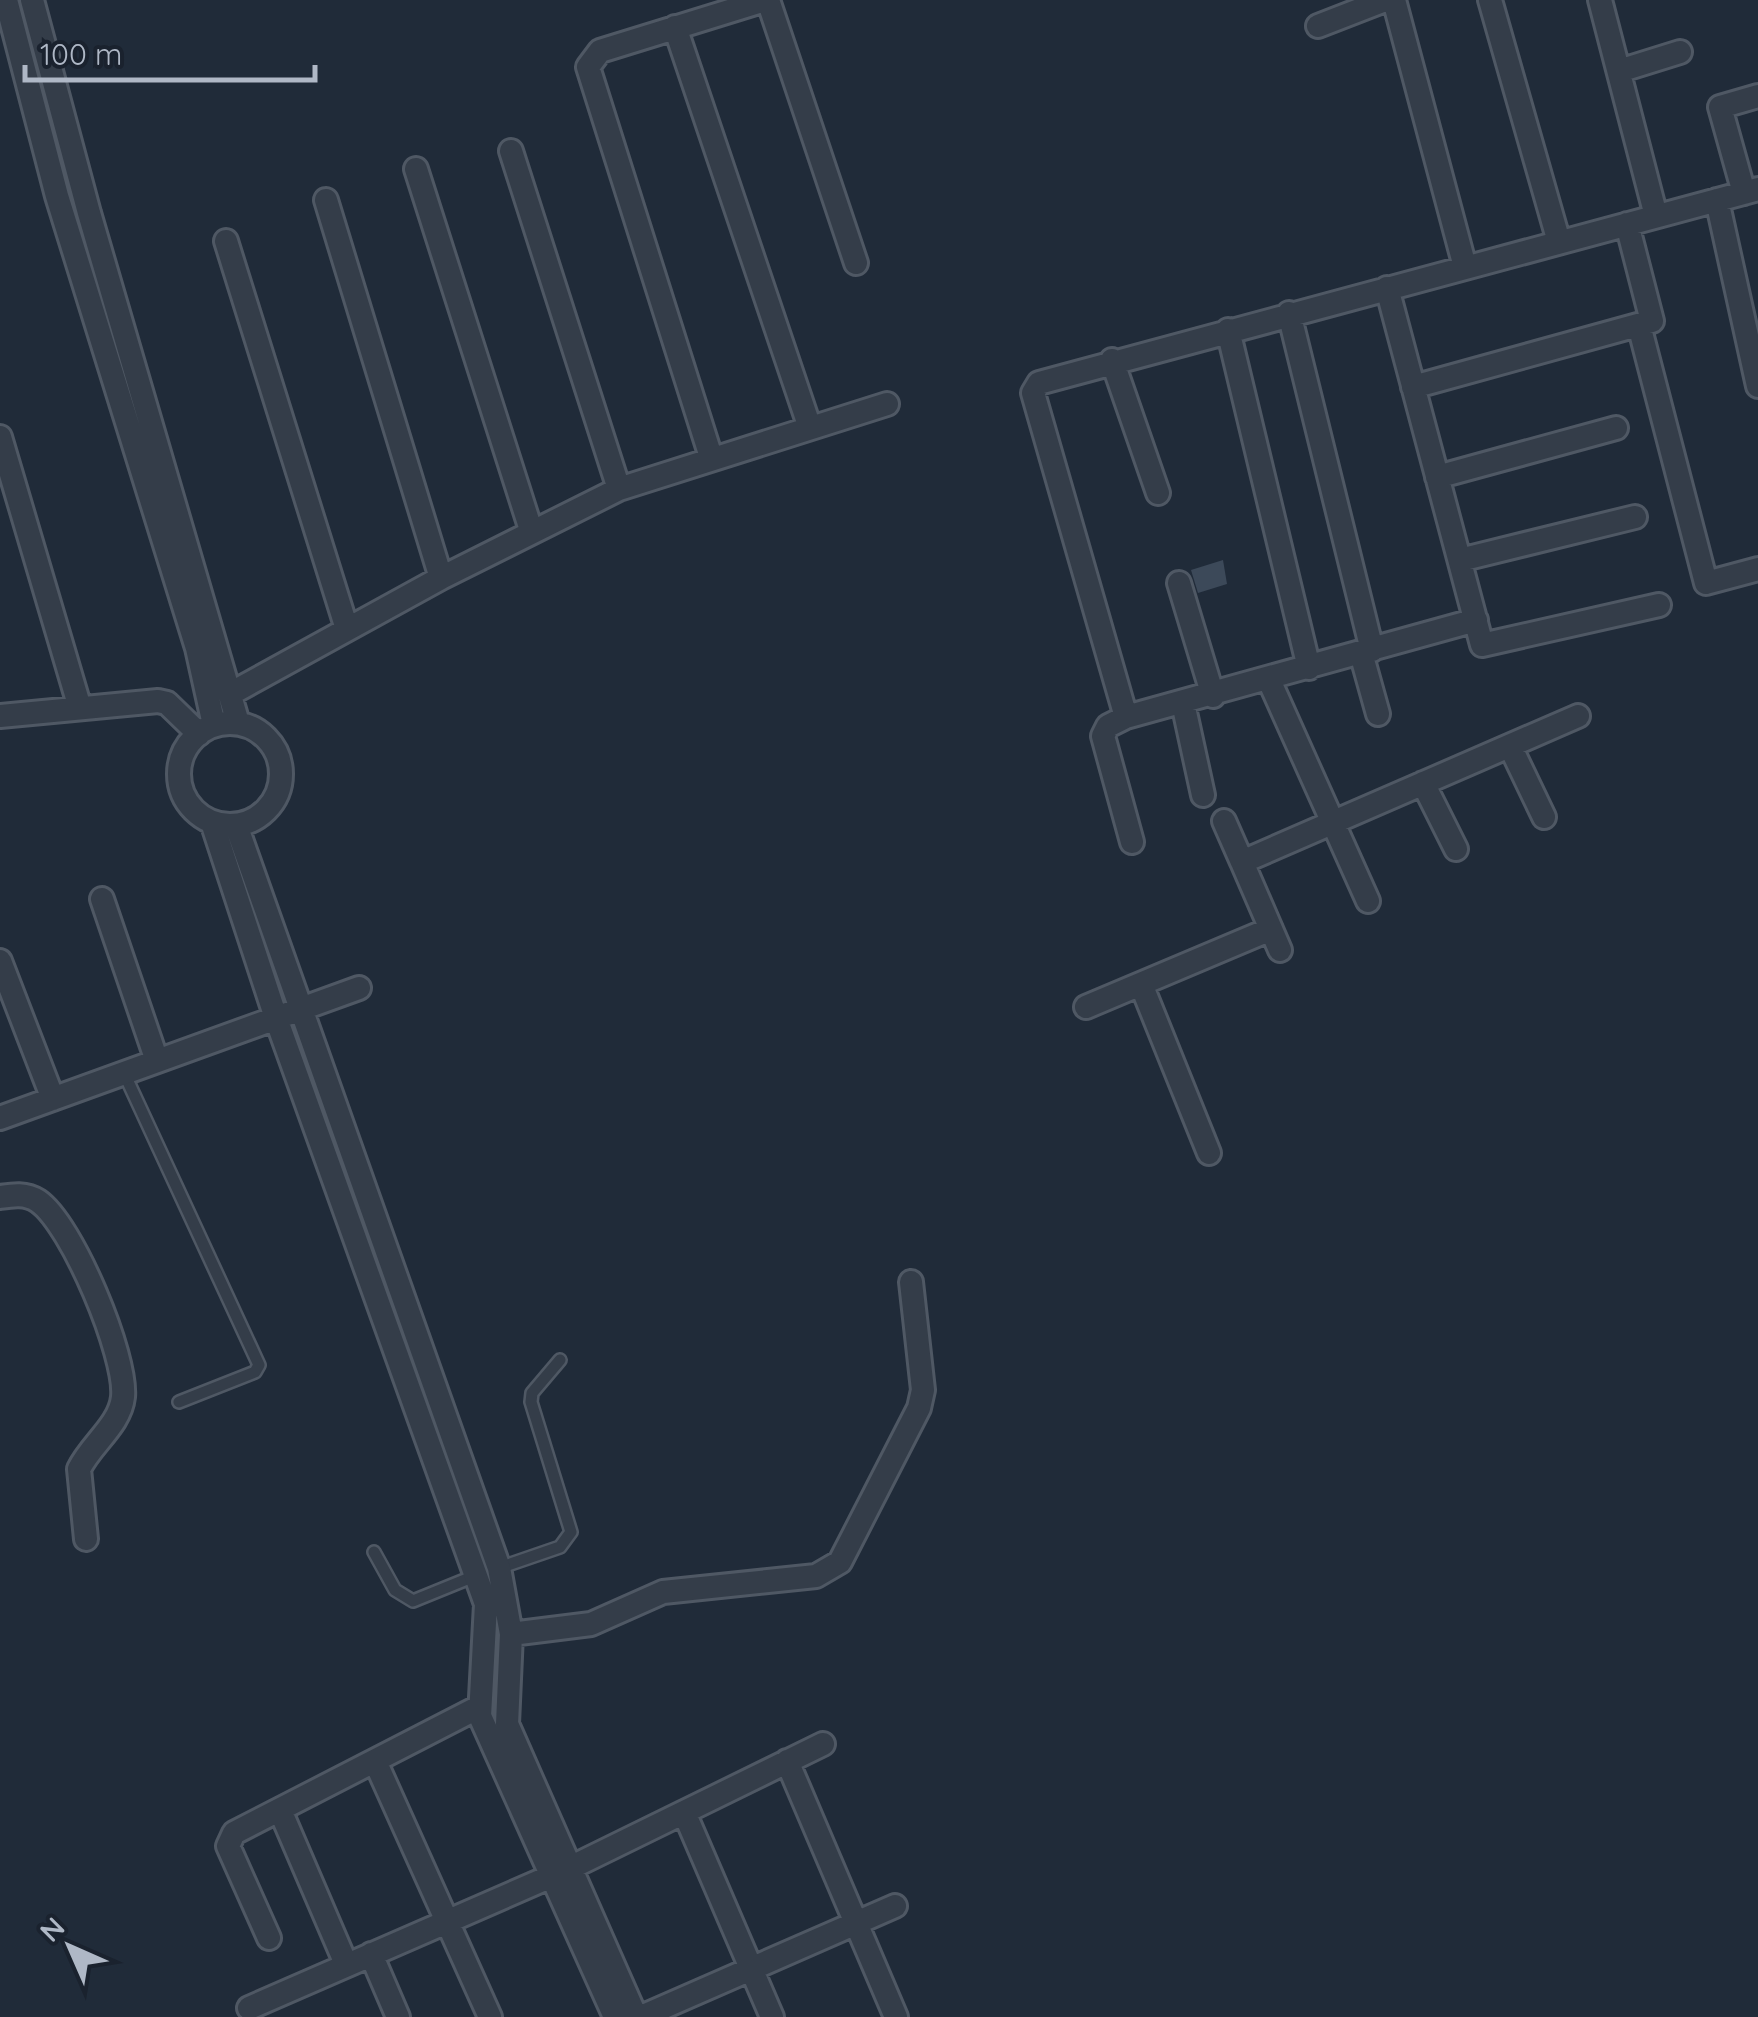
<svg xmlns="http://www.w3.org/2000/svg" width="1758" height="2017" viewBox="0 0 1758 2017" font-family="Quicksand,sans-serif">
  <rect width="100%" height="100%" fill="#202b39"/>
  <path fill="#3c4959" d="M1223 560 1227 584 1198 593 1191 570Z"/>
  <g fill="none" stroke-linecap="round" stroke-linejoin="round">
    <g stroke="#4f5864" stroke-width="16">
      <path id="lane" d="M124 1073 259 1365 255 1372 179 1402
        M374 1552 395 1590 413 1601 477 1575
        M499 1568 560 1547 571 1532 531 1402 532 1393 560 1360"/>
    </g>
    <g stroke="#4f5864" stroke-width="28">
      <path id="street" d="M6 0 57 196 197 648 214 725
        M32 0 89 213 238 723
        M768 0 856 263
        M1394 0 1465 267
        M1490 0 1559 242
        M1600 0 1656 216
        M1318 26 1385 0
        M675 27 809 425
        M1619 71 1680 52
        M511 151 619 489
        M416 169 531 530
        M1744 193 1720 107 1758 96
        M326 200 441 578
        M1717 200 1758 386
        M226 241 347 629
        M1387 288 1482 645 1659 605
        M1289 313 1372 650
        M1639 325 1706 583 1758 569
        M1228 330 1309 668
        M1112 360 1158 493
        M1413 387 1652 321 1627 224
        M0 437 80 708
        M711 457 588 67 600 51 765 0
        M1437 477 1616 428
        M1460 560 1635 517
        M1179 583 1213 696
        M1361 653 1378 714
        M1269 680 1368 901
        M230 694 441 578 619 489 887 404
        M1183 703 1203 795
        M0 716 158 701 167 703 199 734
        M1126 717 1033 393 1039 383 1758 189
        M179 774a51 51 0 1 1 102 0a51 51 0 1 1-102 0Z
        M1510 746 1544 817
        M1423 783 1456 849
        M1224 821 1242 862
        M212 822 276 1018 486 1604 480 1716 615 2017
        M236 825 499 1568 511 1634 507 1724 636 2017
        M1132 842 1103 736 1108 726 1126 717 1476 620
        M102 899 157 1061
        M1280 950 1242 862 1578 716
        M0 961 53 1099
        M1141 984 1209 1153
        M1086 1007 1271 929
        M0 1118 359 988
        M0 1197C13 1195 26 1193 38 1201 72 1224 127 1356 123 1397 120 1425 91 1444 79 1469L86 1539
        M511 1634 591 1624 663 1592 816 1576 840 1562 919 1408 923 1390 911 1282
        M375 1761 490 2017
        M787 1761 896 2017
        M280 1810 346 1964
        M684 1812 772 2017
        M269 1938 228 1846 234 1833 479 1707
        M371 1954 398 2017
        M249 2008 570 1868 823 1744
        M641 2017 895 1906"/>
    </g>
    <use href="#lane" stroke="#343d49" stroke-width="11"/>
    <use href="#street" stroke="#343d49" stroke-width="22"/>
  </g>
  <g transform="translate(70 1947) rotate(315)" stroke="#1a222e" stroke-width="8" paint-order="stroke">
  <path d="M0-8L18 38L0 25L-18 38Z" fill="#afb8c6"/>
  <text y="-15" font-size="28" font-weight="bold" text-anchor="middle" fill="#afb8c6">N</text>
  </g>
  <path d="M25 65v15h290v-15" fill="none" stroke="#afb8c6" stroke-width="5"/>
  <text x="40" y="65" font-size="30" fill="#afb8c6" stroke="#1a222e" stroke-width="8" paint-order="stroke">100 m</text>
</svg>
